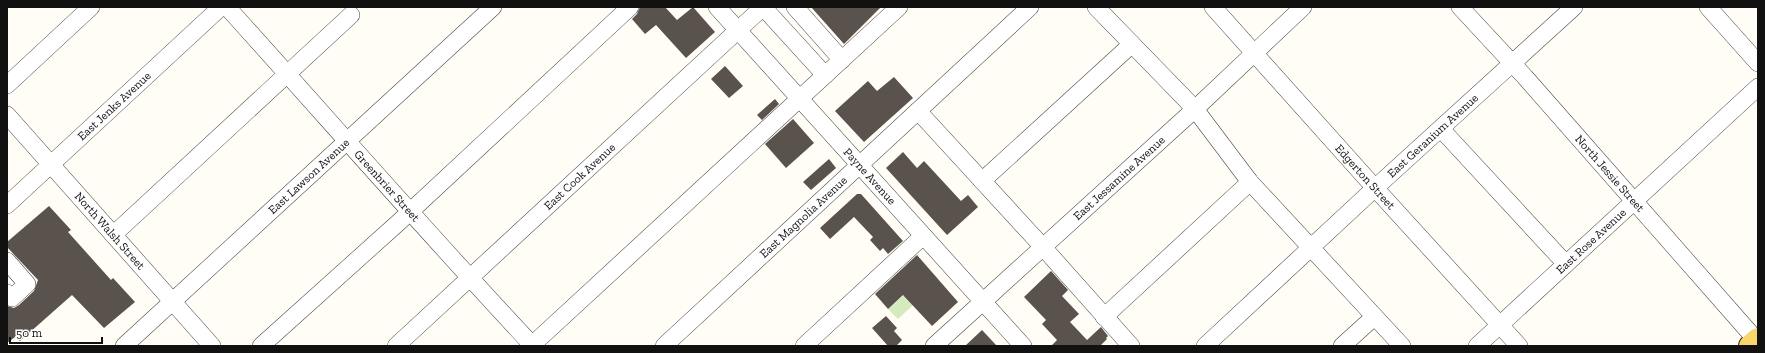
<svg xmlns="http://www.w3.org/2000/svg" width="1765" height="353" viewBox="0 0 1765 353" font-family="'Zilla Slab',serif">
  <rect width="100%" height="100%" fill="#fffdf5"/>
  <path fill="#d5ebbd" d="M931 271 939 281 898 319 888 309Z"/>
  <path fill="#5a524d" d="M640 7H665L677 20 693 7 715 32 686 58 656 25 645 34 632 19 637 14Z
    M811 7H881L844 44Z
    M725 66 743 86 729 98 711 79Z
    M894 77 913 98 864 142 835 111 868 81 877 91Z
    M775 99 779 104 762 120 757 115Z
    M793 119 814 143 786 168 765 144Z
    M903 152 917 168 924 161 961 201 968 195 978 207 947 235 886 168Z
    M829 159 836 168 811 190 803 182Z
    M857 194H861L903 241 888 254 883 248 880 251 870 240 873 237 854 217 830 239 820 228Z
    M49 206 71 230 68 232 111 280 113 278 135 302 104 328 72 295 20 341 15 337 7 343V306L14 308 19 305 34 291 38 280 7 247V242Z
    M917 255 958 302 932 326 903 295 888 309 875 294Z
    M1051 271 1068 290 1062 296 1079 314 1070 322 1087 340 1101 327 1108 336 1106 338 1107 339 1100 346H1051L1057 340 1042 324 1046 320 1024 297Z
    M886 316 897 328 894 331 902 340 896 346H888L872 328Z
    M982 330 997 346H965Z"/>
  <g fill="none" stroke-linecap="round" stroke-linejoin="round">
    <g stroke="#444" stroke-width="18">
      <g id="minor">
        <path id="s1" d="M227 7C329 120 429 235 533 346"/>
        <path id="s2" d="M717 7 1023 346"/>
        <path d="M763 7 825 75"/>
        <path d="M795 7 842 60"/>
        <path d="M1096 7 1195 109 1250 182 1402 346"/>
        <path id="s3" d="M1213 7 1375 188 1519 346"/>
        <path id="s4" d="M1460 7 1525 77 1758 342"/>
        <path d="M1708 7 1758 63"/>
        <path d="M7 85 91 7"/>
        <path d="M918 111 1042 246 1131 346"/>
        <path id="s5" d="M7 115 212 346"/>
        <path d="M1441 129 1566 264"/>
        <path d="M982 181 1132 44"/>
        <path id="s6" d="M7 205 221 7"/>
        <path d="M113 235 351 15"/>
        <path d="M7 261 27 284 12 298 7 293"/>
        <path d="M1104 317 1250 182"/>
        <path id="s7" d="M124 346 493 7"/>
        <path d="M261 346 399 222 630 7"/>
        <path id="s8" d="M396 346 763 7"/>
        <path d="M531 346 899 7"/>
        <path id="s9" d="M664 346 1030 7"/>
        <path d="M804 346 923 236"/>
        <path id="s10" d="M934 346 1195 109 1303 7"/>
        <path id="s11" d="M1205 346 1375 188 1574 7"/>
        <path d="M1342 346 1374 317"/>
        <path id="s12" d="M1477 346 1758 87"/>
      </g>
    </g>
    <g stroke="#222" stroke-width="24">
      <path id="major" d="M1750 346 1758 339"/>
    </g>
    <use href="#minor" stroke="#fff" stroke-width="17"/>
    <use href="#major" stroke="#f9d66b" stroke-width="22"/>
  </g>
  <g text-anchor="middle" stroke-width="4" stroke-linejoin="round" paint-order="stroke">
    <g font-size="12" fill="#111" stroke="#fff">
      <text dy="4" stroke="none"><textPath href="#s6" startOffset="146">East Jenks Avenue</textPath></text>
      <text dy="4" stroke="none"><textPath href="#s11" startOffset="310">East Geranium Avenue</textPath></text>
      <text dy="4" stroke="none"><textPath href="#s4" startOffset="224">North Jessie Street</textPath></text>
      <text dy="4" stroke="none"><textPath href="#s7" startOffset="251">East Lawson Avenue</textPath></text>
      <text dy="4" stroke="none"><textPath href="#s8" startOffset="250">East Cook Avenue</textPath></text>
      <text dy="4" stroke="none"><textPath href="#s2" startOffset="228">Payne Avenue</textPath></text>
      <text dy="4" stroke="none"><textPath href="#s10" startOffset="250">East Jessamine Avenue</textPath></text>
      <text dy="4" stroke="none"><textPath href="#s3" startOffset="228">Edgerton Street</textPath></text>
      <text dy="4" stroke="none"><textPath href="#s1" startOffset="240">Greenbrier Street</textPath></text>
      <text dy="4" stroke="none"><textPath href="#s9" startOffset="190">East Magnolia Avenue</textPath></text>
      <text dy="4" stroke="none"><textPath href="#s5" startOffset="155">North Walsh Street</textPath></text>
      <text dy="4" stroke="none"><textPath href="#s12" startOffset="155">East Rose Avenue</textPath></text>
    </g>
  </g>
  <rect width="1765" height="353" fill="none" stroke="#111111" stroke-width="16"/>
  <path d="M10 337v6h92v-6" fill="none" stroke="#111111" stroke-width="2"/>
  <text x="16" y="337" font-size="12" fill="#111111" stroke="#ffffff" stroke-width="3" paint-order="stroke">50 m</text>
</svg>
